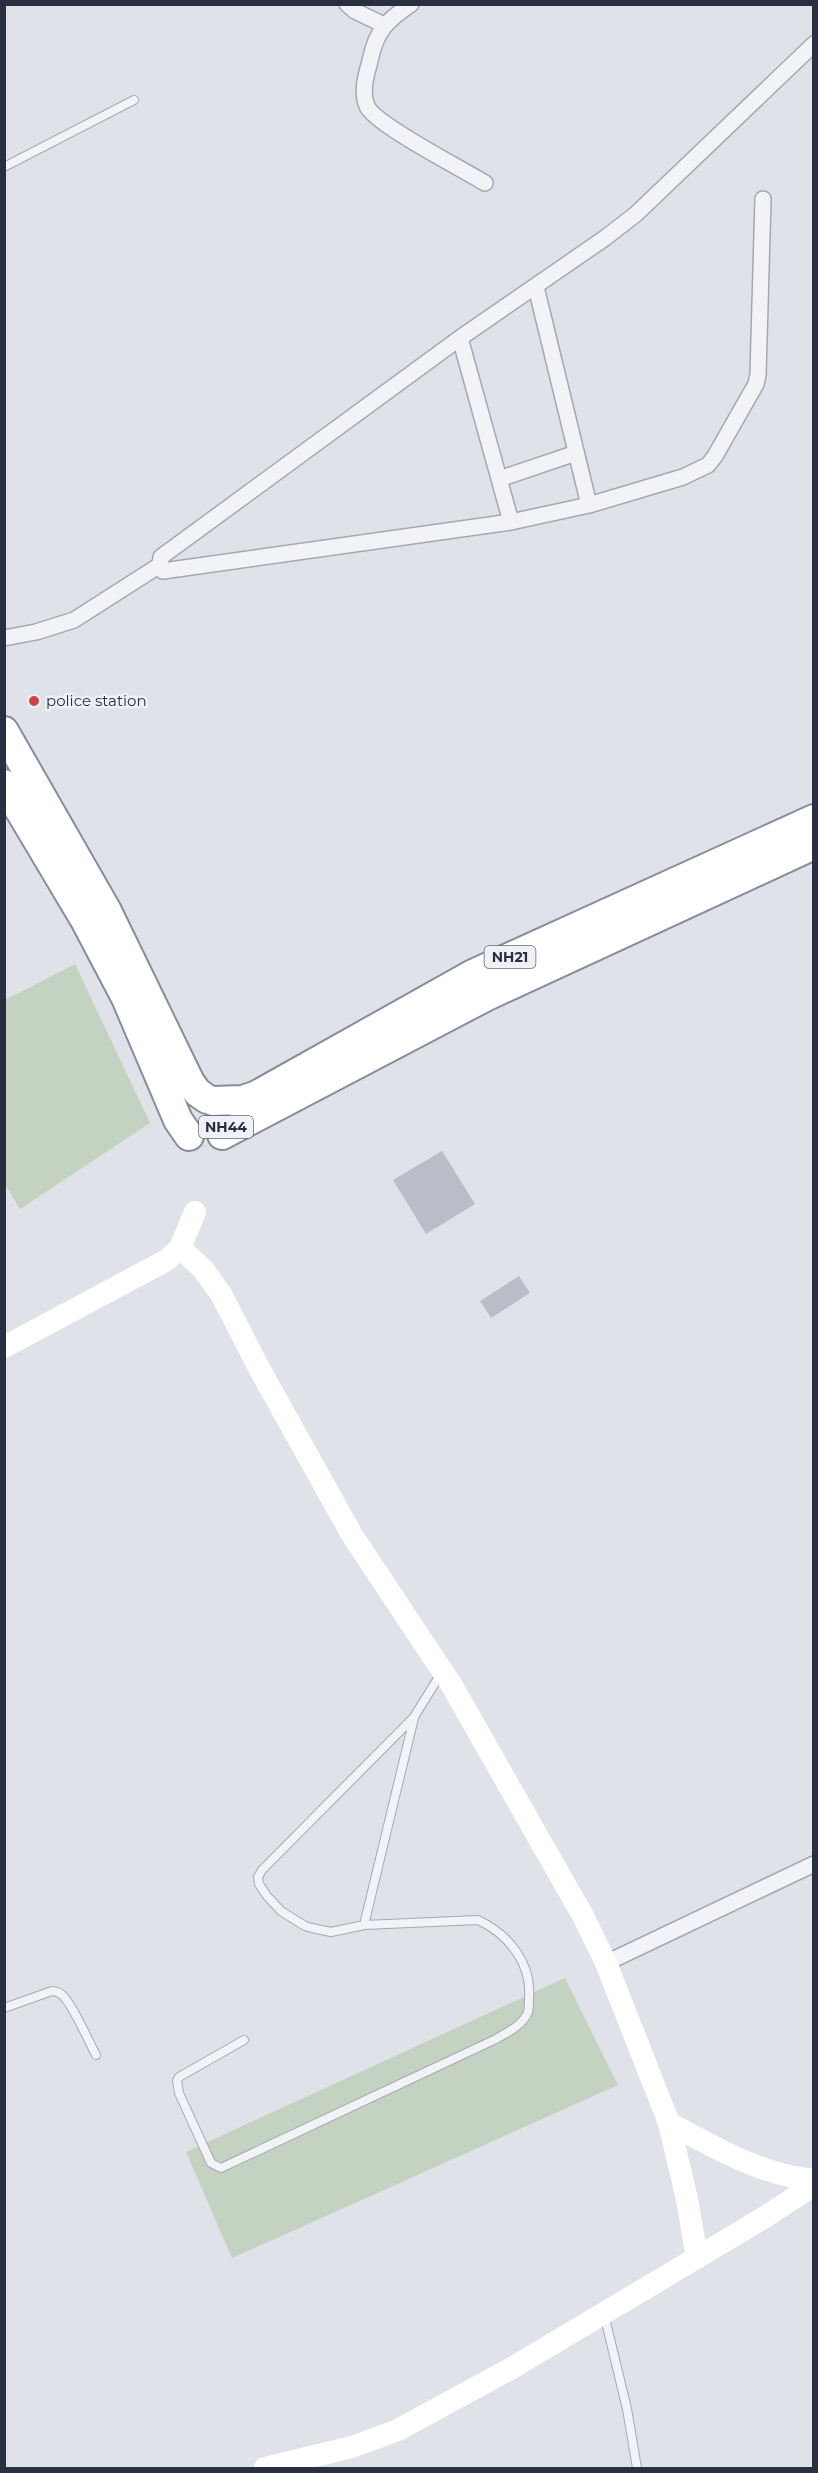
<svg xmlns="http://www.w3.org/2000/svg" width="818" height="2473" viewBox="0 0 818 2473" font-family="Montserrat,sans-serif">
  <rect width="100%" height="100%" fill="#e0e2e9"/>
  <path fill="#c3d2c1" d="M75 964 150 1123 20 1209 5 1184V1000Z
    M565 1978 618 2085 232 2258 186 2152Z"/>
  <path fill="#babdc8" d="M442 1151 475 1204 426 1234 393 1180Z
    M519 1276 530 1293 491 1318 480 1301Z"/>
  <g fill="none" stroke-linecap="round" stroke-linejoin="round">
    <g stroke="#a5a8b3" stroke-width="10">
      <path id="lane" d="M4 167 134 100
        M364 1925 414 1718
        M4 2008 52 1991C56 1992 57 1991 61 1994 71 2001 89 2042 96 2055
        M244 2040 179 2077 177 2081 179 2093 211 2163 221 2168 496 2039C508 2032 523 2025 528 2012 529 2008 529 2002 529 1998 532 1963 508 1934 478 1920L364 1925 331 1932 312 1928 305 1926 281 1911 267 1896 259 1884 258 1877 262 1870 414 1717 440 1675
        M604 2314 627 2409 637 2468"/>
    </g>
    <g stroke="#a5a8b3" stroke-width="18">
      <path id="street" d="M347 4 355 11 384 25
        M411 4C386 21 376 31 370 61 366 75 361 92 367 106 374 124 464 170 485 183
        M763 199 758 375 756 384 715 456 708 465 683 477 589 505 511 522 163 571 160 565 161 557 460 338 605 238 636 214 814 44
        M536 287 589 505
        M460 338 511 522
        M499 479 576 453
        M4 638 36 632 74 620 160 565
        M606 1963 814 1864"/>
    </g>
    <g stroke="#878d9f" stroke-width="32">
      <path id="highway" d="M4 731 107 911 190 1082 197 1092 207 1099
        M4 784 85 920 126 998 178 1120 189 1136
        M213 1101 243 1100 257 1095 473 974 814 819
        M222 1135 485 997 814 845"/>
    </g>
    <use href="#lane" stroke="#f2f3f7" stroke-width="8"/>
    <use href="#street" stroke="#f2f3f7" stroke-width="15"/>
    <path stroke="#fff" stroke-width="22" d="M180 1248 203 1269 221 1294 259 1368 352 1535 451 1684 583 1916 606 1963 669 2123 687 2199 697 2258
      M4 1347 167 1260 180 1248 195 1212
      M669 2123C718 2149 758 2174 814 2180
      M265 2468 352 2447 398 2430 512 2368 765 2217 814 2185"/>
    <use href="#highway" stroke="#fff" stroke-width="28"/>
  </g>
  <circle fill="#cd4647" stroke="#eff1f6" stroke-width="2" cx="34" cy="701" r="6"/>
  <g text-anchor="middle" stroke-width="5" stroke-linejoin="round" paint-order="stroke">
    <g fill="#eff1f6" stroke="#646877" stroke-width="1.5">
      <rect x="484.5" y="946" width="51" height="22" rx="4.5"/>
      <rect x="199" y="1116" width="54" height="22" rx="4.5"/>
    </g>
    <g font-size="14" font-weight="bold" fill="#292e40">
      <text x="510" y="962">NH21</text>
      <text x="226" y="1132">NH44</text>
    </g>
    <g font-size="15" fill="#292e40" stroke="#eff1f6" text-anchor="start">
      <text x="46" y="706">police station</text>
    </g>
  </g>
  <rect width="818" height="2473" fill="none" stroke="#292e40" stroke-width="12"/>
</svg>
